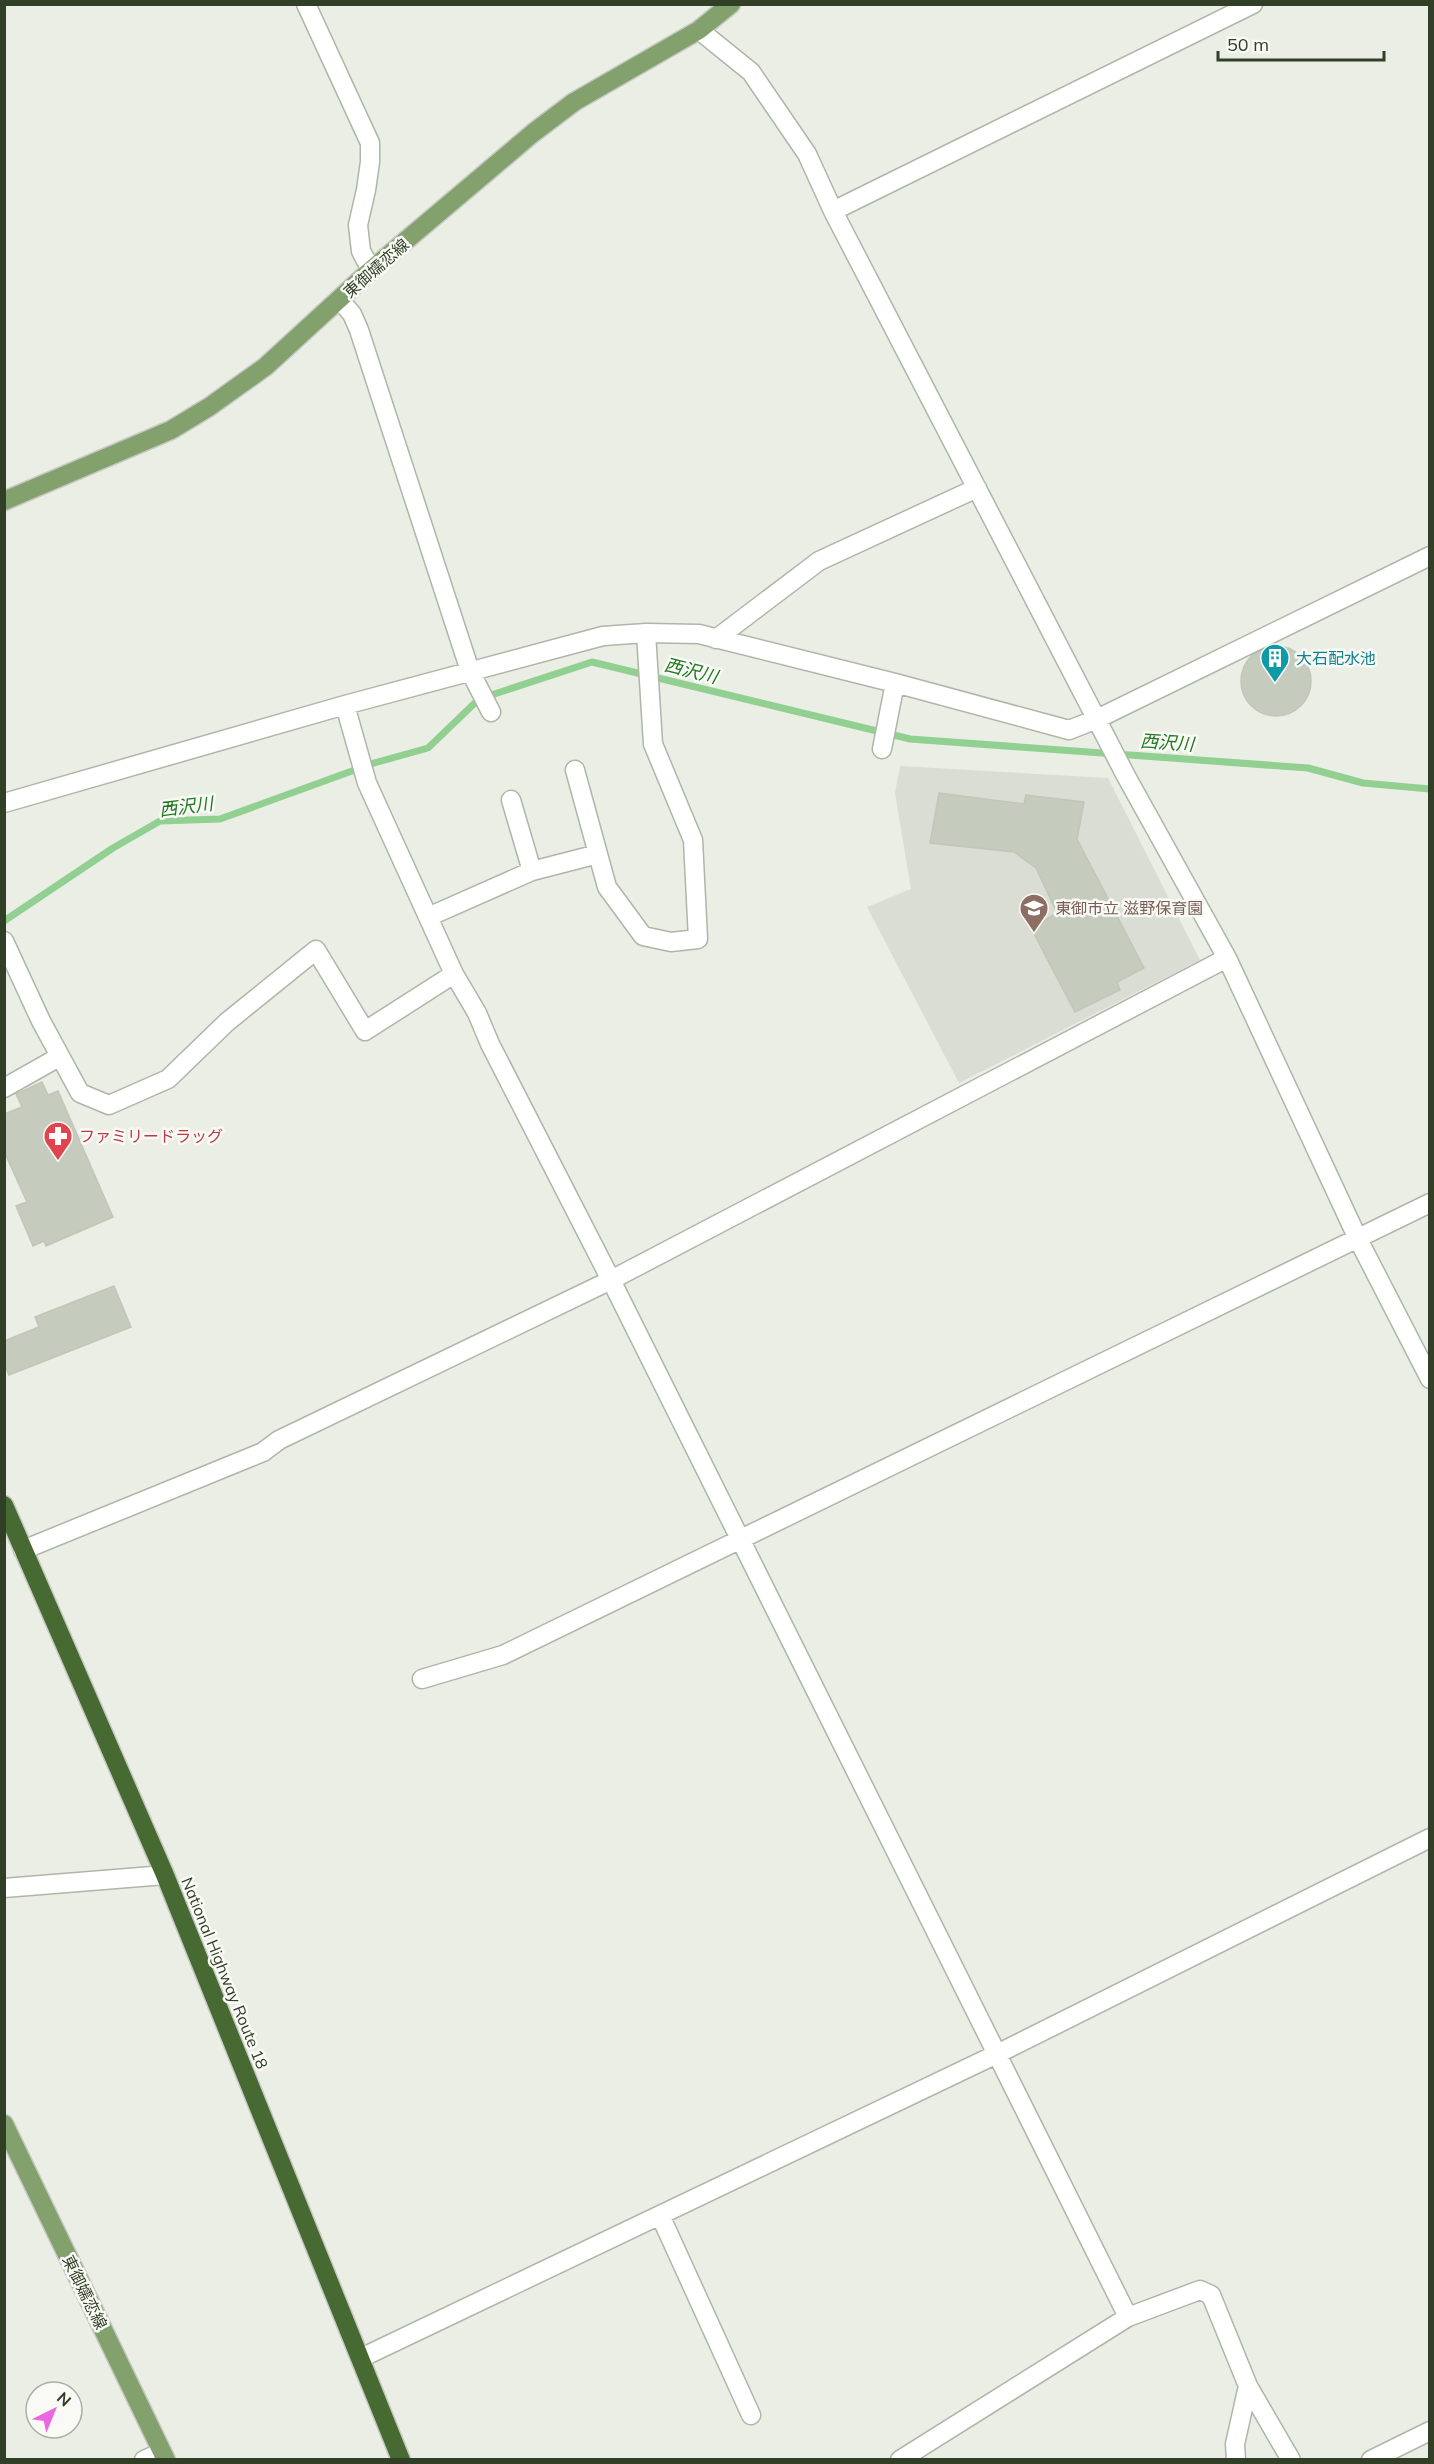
<svg xmlns="http://www.w3.org/2000/svg" width="1434" height="2464" viewBox="0 0 1434 2464" font-family="Mulish,'Noto Sans JP',sans-serif">
  <rect width="100%" height="100%" fill="#eaeee5"/>
  <path fill="#daddd3" d="M900 766 1108 778 1200 960 959 1083 867 907 911 889 895 793Z"/>
  <g fill="none" stroke-linecap="round" stroke-linejoin="round">
    <path stroke="#91d090" stroke-width="7" d="M4 921 113 848 160 821 220 819 374 763 428 748 479 699 592 662 910 739 1308 768 1363 783 1430 789"/>
  </g>
  <path fill="#c5cbbd" stroke="#c1c7b8" stroke-width="1.5" d="M1241 681a35 35 0 1 1 70 0a35 35 0 1 1-70 0Z
    M939 793 1024 804 1026 795 1084 802 1077 839 1144 968 1117 982 1120 990 1075 1012 1031 928 1057 913 1036 868 1014 852 930 843Z
    M42 1082 48 1095 58 1091 113 1217 46 1246 44 1241 33 1246 16 1206 27 1202 4 1151V1114L22 1107 16 1094Z
    M114 1286 131 1327 9 1375 4 1363V1341L39 1327 35 1317Z"/>
  <g fill="none" stroke-linecap="round" stroke-linejoin="round">
    <g stroke="#aeb6a8" stroke-width="21">
      <path id="minor" d="M306 4 370 143V162L366 190 358 225 361 251 371 270
        M699 30 751 72 807 154 833 211 1126 776 1227 958 1358 1239 1430 1379
        M833 211 1253 4
        M340 300 352 314 359 330 470 671 491 712
        M716 639 819 561 977 488
        M345 705 367 783 454 974 477 1013 490 1044 611 1280 1128 2317
        M882 749 895 683
        M575 770 607 887 643 936 671 942 698 939 693 840 653 744 646 633
        M511 800 532 871
        M4 803 345 705 603 636 646 633 699 634 895 683 1069 730 1097 719 1430 556
        M428 917 532 871 598 854
        M4 941 41 1021 80 1093 109 1105 168 1079 227 1022 316 950 365 1031 454 974
        M4 1088 59 1057
        M23 1550 263 1452 279 1440 611 1280 1227 958
        M422 1679 503 1655 1430 1203
        M4 1888 165 1875
        M660 2215 751 2415
        M361 2358 997 2054 1430 1838
        M144 2460 162 2452
        M900 2460 1128 2317 1200 2290 1211 2295 1248 2386 1291 2460
        M1236 2460 1235 2444 1248 2386
        M1371 2460 1430 2431"/>
    </g>
    <g stroke="#c5c9c2" stroke-width="21">
      <path id="major" d="M4 501 171 430 209 407 265 367 371 270 533 133 574 102 699 30 731 4
        M4 2124 166 2460"/>
    </g>
    <g stroke="#c5c9c2" stroke-width="21">
      <path id="highway" d="M4 1505 165 1875 401 2460"/>
    </g>
    <use href="#minor" stroke="#fff" stroke-width="18"/>
    <use href="#major" stroke="#82a16c" stroke-width="18"/>
    <use href="#highway" stroke="#466a32" stroke-width="18"/>
  </g>
  <defs>
    <g id="building-pin" transform="scale(1.5)"><path d="M0 17L-7.5 6A9.5 9.5 0 1 1 7.5 6Z" fill="#0f9aa8" stroke="#f9faf6"/><path d="M-4-6H4V6H1V3H-1V6H-4ZM-2.5-4.3h1.7v1.8h-1.7ZM.8-4.3h1.7v1.8H.8ZM-2.5-1h1.7V.8h-1.7ZM.8-1h1.7V.8H.8Z" fill="#fff"/></g>
    <g id="school-pin" transform="scale(1.5)"><path d="M0 17L-7.5 6A9.5 9.5 0 1 1 7.5 6Z" fill="#8d6e63" stroke="#f9faf6"/><path d="M0-5L7-2L0 1L-7-2ZM-4 1L0 2.5L4 1V4Q0 6-4 4Z" fill="#fff"/></g>
    <g id="pharmacy-pin" transform="scale(1.5)"><path d="M0 17L-7.5 6A9.5 9.5 0 1 1 7.5 6Z" fill="#e0444e" stroke="#f9faf6"/><path d="M-2-6h4v4h4v4h-4v4h-4v-4h-4v-4h4Z" fill="#fff"/></g>
  </defs>
  <g fill-rule="evenodd">
    <use href="#building-pin" x="1275" y="658"/>
    <use href="#school-pin" x="1034" y="908"/>
    <use href="#pharmacy-pin" x="58" y="1136"/>
  </g>
  <g text-anchor="middle" stroke-width="5" stroke-linejoin="round" paint-order="stroke">
    <g font-size="16" fill="#303f25" stroke="#f9faf6">
      <text transform="translate(376 268) rotate(-41)" y="6">東御嬬恋線</text>
      <text transform="translate(225 1973) rotate(68)" y="6">National Highway Route 18</text>
      <text transform="translate(85 2292) rotate(64)" y="6">東御嬬恋線</text>
    </g>
    <g font-size="16" fill="#0d838f" stroke="#f9faf6" text-anchor="start">
      <text x="1296" y="664">大石配水池</text>
    </g>
    <g font-size="16" fill="#785e54" stroke="#f9faf6" text-anchor="start">
      <text x="1055" y="914">東御市立 滋野保育園</text>
    </g>
    <g font-size="16" fill="#be3a42" stroke="#f9faf6" text-anchor="start">
      <text x="79" y="1142">ファミリードラッグ</text>
    </g>
    <g font-size="18" font-style="italic" fill="#217921" stroke="#f9faf6">
      <text transform="translate(691 671) rotate(14)" y="6">西沢川</text>
      <text transform="translate(1167 743) rotate(4)" y="6">西沢川</text>
      <text transform="translate(186 807) rotate(-7)" y="6">西沢川</text>
    </g>
  </g>
  <rect width="1434" height="2464" fill="none" stroke="#303f25" stroke-width="12"/>
  <g transform="translate(54 2410) rotate(43)"><circle r="28" fill="#f9faf6" stroke="#a9afa2" stroke-width="1.5"/>
  <path d="M0-4.5L10 22L0 15L-10 22Z" fill="#ec65e1"/>
  <text y="-9" font-size="16" font-weight="bold" text-anchor="middle" fill="#303f25">N</text>
  </g>
  <path d="M1218 51v9h166v-9" fill="none" stroke="#303f25" stroke-width="3"/>
  <text x="1227" y="51" font-size="18" fill="#303f25" stroke="#f9faf6" stroke-width="4.5" paint-order="stroke">50 m</text>
</svg>
